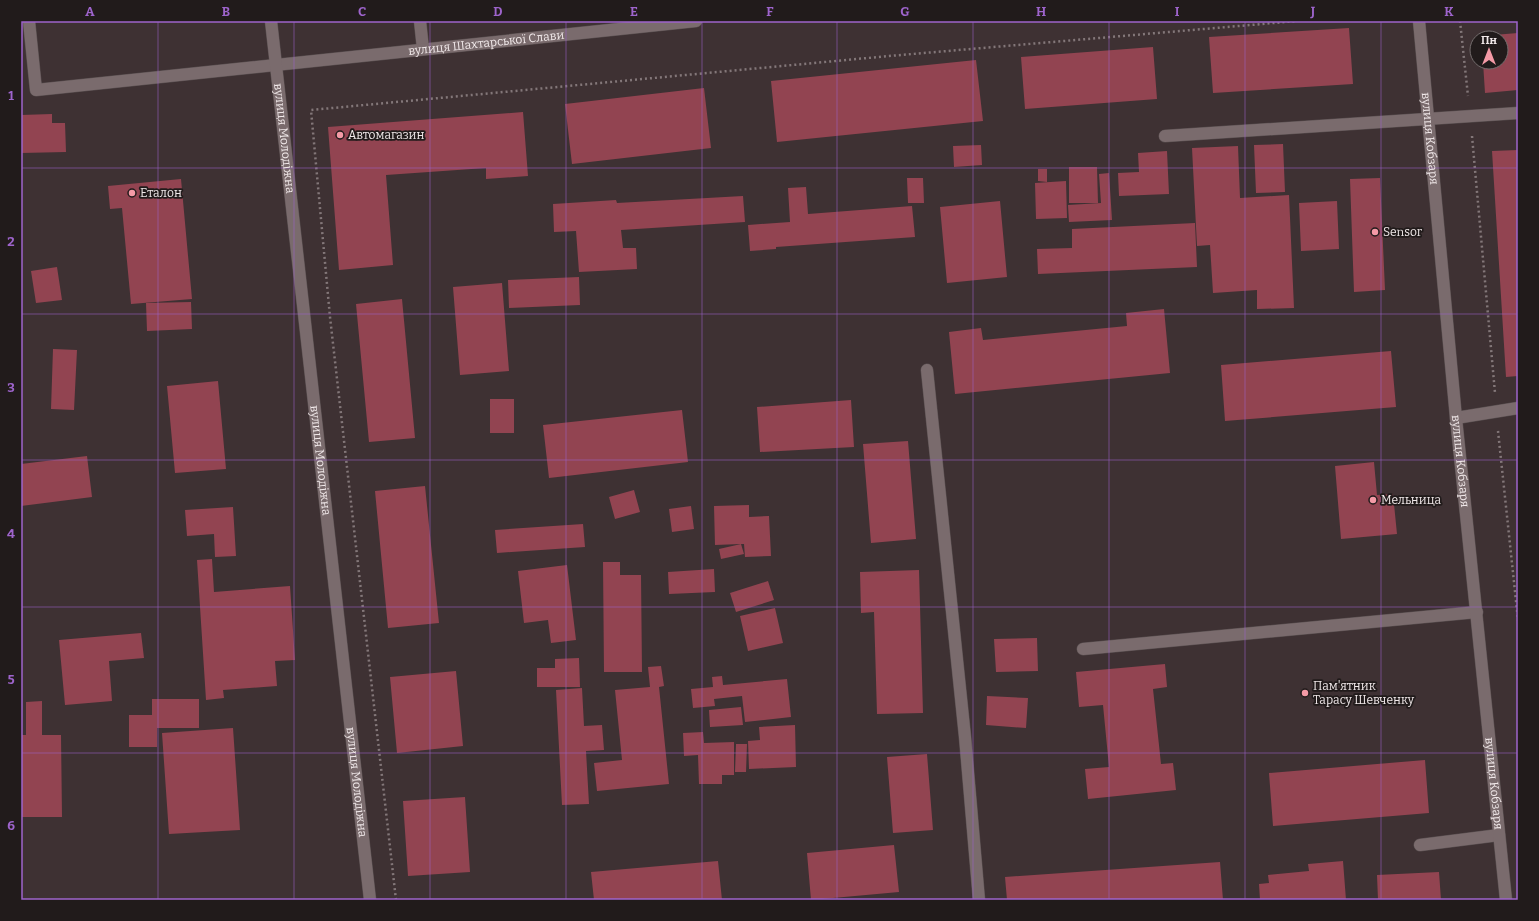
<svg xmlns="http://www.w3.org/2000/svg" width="1539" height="921" viewBox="0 0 1539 921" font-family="Bitter,serif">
  <rect width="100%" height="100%" fill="#3e3133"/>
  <path fill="#924451" d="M1349 28 1353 84 1213 93 1209 37Z
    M1518 33V90L1485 93 1483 62H1501V38H1481V36Z
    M1153 47 1157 99 1025 109 1021 57Z
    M976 60 983 121 777 142 771 81Z
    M704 88 711 148 572 164 565 104Z
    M523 112 528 176 486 179V168L386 175 393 265 339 270 328 127Z
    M52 114V123H65L66 152 21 153V115Z
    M1283 144 1285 192 1256 193 1254 145Z
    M981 145 982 165 954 167 953 146Z
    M1238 146 1240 198 1289 195 1294 308 1257 309V290L1213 293 1210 245 1197 246 1192 148Z
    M1518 150V376L1506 377 1492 151Z
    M1167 151 1169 194 1119 196 1118 173 1139 172 1138 153Z
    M1069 167H1097L1098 203H1069Z
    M1038 169H1047V182L1038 181Z
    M1109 173 1112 220 1069 222 1068 205 1101 203 1099 174Z
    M907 178H923L924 203H908Z
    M1380 178 1385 290 1354 292 1350 179Z
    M181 179 192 299 131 304 122 208 110 209 108 186Z
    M1066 181 1067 218 1036 219 1035 183Z
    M806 187 808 214 912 206 915 237 776 247V249L750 251 748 225 790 222 788 188Z
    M743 196 745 222 621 230 623 248H636L637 269 579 272 576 231 554 232 553 204 616 200 617 203Z
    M1000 201 1007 277 947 283 940 207Z
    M1337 201 1339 249 1301 251 1299 203Z
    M1195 223 1197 267 1038 274 1037 249 1072 248V229Z
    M57 267 62 300 36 303 31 271Z
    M579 277 580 305 509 308 508 280Z
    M502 283 509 371 460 375 453 287Z
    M402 299 415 438 369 442 356 304Z
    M191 302 192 329 147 331 146 303Z
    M1164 309 1170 373 955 394 949 332 981 328 983 340 1127 326 1126 313Z
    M53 349 77 350 74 410 51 409Z
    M1391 351 1396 407 1225 421 1221 365Z
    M218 381 226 469 175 473 167 386Z
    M490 399H514V433H490Z
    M851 400 854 447 760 452 757 407Z
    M682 410 688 462 549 478 543 425Z
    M908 441 916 539 871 543 863 444Z
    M87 456 92 497 21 506V464Z
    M1374 462 1377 495 1393 494 1397 534 1341 539 1335 466Z
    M425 486 439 623 388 628 375 491Z
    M634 490 640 512 615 519 609 497Z
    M749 505V517L769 516 771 556 745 557 744 544H741L744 554 721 559 719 549 741 544 715 545 714 506Z
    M691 506 694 529 672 532 669 509Z
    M233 507 236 556 215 557 214 534 187 536 185 510Z
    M583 524 585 547 497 553 495 530Z
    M212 559 214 592 290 586 295 660 275 661 277 686 223 690 224 698 206 700 197 560Z
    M603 562H620V575H641L642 672H604Z
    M567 565 576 640 551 643 548 620 524 623 518 571Z
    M714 569 715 592 669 594 668 572Z
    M919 570 923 713 877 714 874 612 861 613 860 572Z
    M768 581 774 600 736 612 730 593Z
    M775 608 783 643 748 651 740 616Z
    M141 633 144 658 109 661 112 701 65 705 59 640Z
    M1037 638 1038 671 996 672 994 639Z
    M579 658 580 687H537V668H555V659Z
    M1165 664 1167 687 1153 689 1161 764 1173 763 1176 790 1088 799 1085 769 1109 767 1103 705 1079 707 1076 672Z
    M661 666 664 686 659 687 669 784 597 791 594 763 622 760 615 690 650 687 648 667Z
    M456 671 463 746 397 753 390 677Z
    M722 676 723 685 787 679 791 717 745 722 742 696 714 699 715 706 693 708 691 689 713 687 712 677Z
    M582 688 584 726 602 725 604 750 586 751 589 804 562 805 556 690Z
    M987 696 1028 698 1026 728 986 725Z
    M152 699H199V728H157V747H129V715H152Z
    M42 701V735H61L62 817H21V735H26V702Z
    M741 707 743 725 710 727 709 710Z
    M795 725 796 767 749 769 748 741 760 740 759 727Z
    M233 728 240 830 169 834 162 733Z
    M703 732 704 743 734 742V775H722V784H699L698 755 684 756 683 733Z
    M736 744H747L746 772H735Z
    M927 754 933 830 893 833 887 757Z
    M1425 760 1429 813 1273 826 1269 773Z
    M465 797 470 872 408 876 403 801Z
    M894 845 899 892 811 900 807 853Z
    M718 861 722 900H594L591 872Z
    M1343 861 1346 900H1260L1259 884 1269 883 1268 875 1309 871 1308 864Z
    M1220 862 1223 900H1007L1005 877Z
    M1439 872 1441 900H1378L1377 875Z"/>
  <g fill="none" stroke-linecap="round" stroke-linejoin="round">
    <g stroke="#594f50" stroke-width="13">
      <path id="service" d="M420 21 423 49
        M1165 136 1518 113
        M927 370 965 737 979 900
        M1456 418 1518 408
        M1083 649 1477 612
        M1420 845 1499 835"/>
    </g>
    <g stroke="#594f50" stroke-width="13">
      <g id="minor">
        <path id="s1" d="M29 21 36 90 696 21"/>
        <path id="s2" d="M271 21 370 900"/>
        <path id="s3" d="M1419 21 1456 418 1506 900"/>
      </g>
    </g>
    <path stroke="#837779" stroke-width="2.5" stroke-dasharray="2 3" stroke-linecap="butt" d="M1460 21 1468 96
      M1472 136 1495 393
      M1498 431 1518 620
      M396 900 330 317 311 110 889 56 1297 21"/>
    <use href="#service" stroke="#7a6b6d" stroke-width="12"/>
    <use href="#minor" stroke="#7a6b6d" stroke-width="12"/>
  </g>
  <path fill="none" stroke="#9e64cc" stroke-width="1" stroke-opacity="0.55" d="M158 21V900M294 21V900M430 21V900M566 21V900M702 21V900M837 21V900M973 21V900M1109 21V900M1245 21V900M1381 21V900M21 168H1518M21 314H1518M21 460H1518M21 607H1518M21 753H1518"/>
  <g fill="#f49aa6" stroke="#211b1b" stroke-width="1.5">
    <circle cx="340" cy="135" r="4"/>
    <circle cx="132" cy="193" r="4"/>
    <circle cx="1375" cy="232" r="4"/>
    <circle cx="1373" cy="500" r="4"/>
    <circle cx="1305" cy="693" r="4"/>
  </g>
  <g text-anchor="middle" stroke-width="3.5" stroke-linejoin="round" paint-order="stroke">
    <g font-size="12" fill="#f0e8e9" stroke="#211b1b">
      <text dy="4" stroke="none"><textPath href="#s1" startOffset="522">вулиця Шахтарської Слави</textPath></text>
      <text dy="4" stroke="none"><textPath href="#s3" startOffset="118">вулиця Кобзаря</textPath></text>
      <text dy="4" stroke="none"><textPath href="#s2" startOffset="118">вулиця Молодіжна</textPath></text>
      <text dy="4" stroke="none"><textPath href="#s2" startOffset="442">вулиця Молодіжна</textPath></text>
      <text dy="4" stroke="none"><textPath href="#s3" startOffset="442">вулиця Кобзаря</textPath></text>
      <text dy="4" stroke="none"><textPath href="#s2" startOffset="766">вулиця Молодіжна</textPath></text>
      <text dy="4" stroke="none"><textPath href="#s3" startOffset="766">вулиця Кобзаря</textPath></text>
    </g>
    <g font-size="12" fill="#f0e8e9" stroke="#211b1b" text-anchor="start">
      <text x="348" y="139">Автомагазин</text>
      <text x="140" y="197">Еталон</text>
      <text x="1383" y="236">Sensor</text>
      <text x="1381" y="504">Мельница</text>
      <text x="1313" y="690">Пам'ятник<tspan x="1313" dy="14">Тарасу Шевченку</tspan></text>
    </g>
  </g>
  <rect width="1539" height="921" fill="none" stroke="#211b1b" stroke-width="44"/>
  <g transform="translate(1489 50)"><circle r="19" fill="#211b1b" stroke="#746d6d"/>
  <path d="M0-3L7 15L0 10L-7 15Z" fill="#f49aa6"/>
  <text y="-6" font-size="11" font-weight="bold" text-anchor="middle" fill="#f0e8e9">Пн</text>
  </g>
  <rect x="22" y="22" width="1495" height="877" fill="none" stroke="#9e64cc" stroke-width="1.5"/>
  <g font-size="13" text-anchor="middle" font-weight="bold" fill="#9e64cc">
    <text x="90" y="16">A</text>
    <text x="226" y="16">B</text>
    <text x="362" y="16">C</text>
    <text x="498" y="16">D</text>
    <text x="634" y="16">E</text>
    <text x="770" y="16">F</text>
    <text x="905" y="16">G</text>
    <text x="1041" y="16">H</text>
    <text x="1177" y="16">I</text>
    <text x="1313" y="16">J</text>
    <text x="1449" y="16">K</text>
    <text x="11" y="100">1</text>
    <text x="11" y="246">2</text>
    <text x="11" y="392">3</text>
    <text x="11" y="538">4</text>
    <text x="11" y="684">5</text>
    <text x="11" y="830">6</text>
  </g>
</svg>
